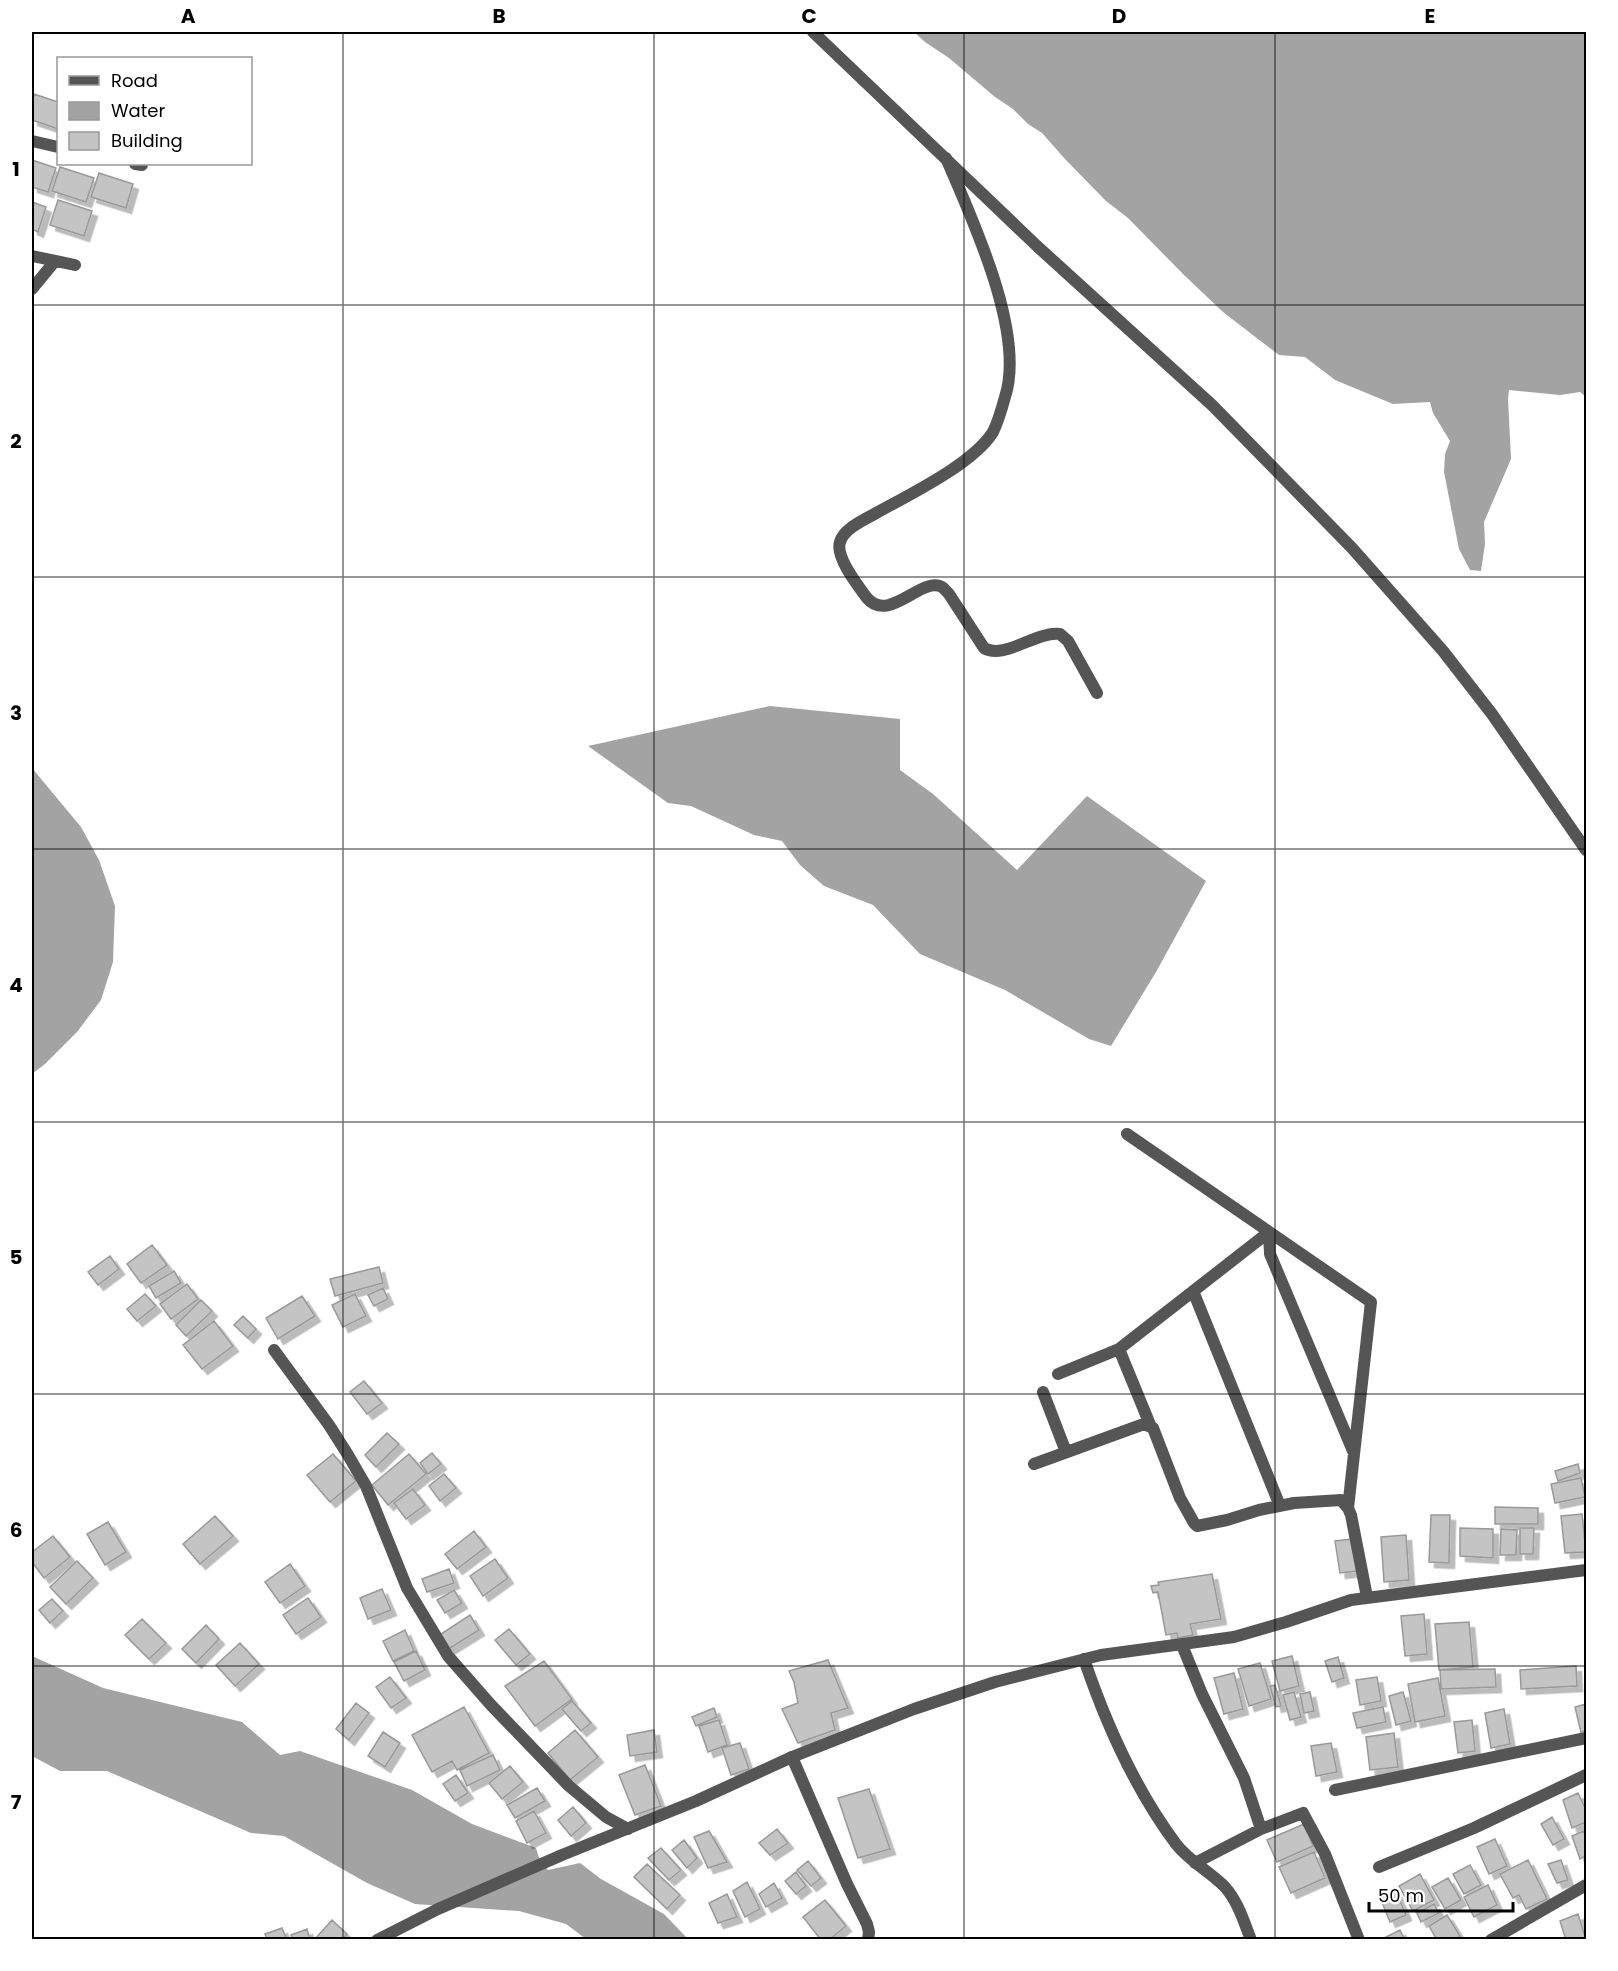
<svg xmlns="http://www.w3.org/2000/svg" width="1618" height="1971" viewBox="0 0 1618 1971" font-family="Poppins,sans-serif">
  <defs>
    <filter id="shadow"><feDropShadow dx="5.5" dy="5.5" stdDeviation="0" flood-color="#0004"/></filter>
  </defs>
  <rect width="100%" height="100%" fill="#fff"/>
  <path fill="#a3a3a3" d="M914 32H1586V397L1580 392 1560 395 1509 390 1508 399 1511 459 1484 522 1485 544 1481 571 1470 570 1459 549 1444 472 1445 454 1450 441 1433 413 1430 402 1393 404 1335 380 1305 357 1279 355 1223 312 1184 275 1128 218 1106 201 1065 159 1042 133 1028 124 1013 109 995 97 949 58 925 42Z
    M770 706 900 719V770L933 794 1017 870 1087 796 1206 881 1156 972 1111 1046 1089 1039 1005 990 920 954 873 905 824 886 800 865 782 841 754 835 691 806 668 803 588 746Z
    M32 768 81 827 99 860 115 906 113 962 101 1000 77 1032 45 1064 32 1074Z
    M32 1656 103 1688 242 1722 280 1755 300 1751 412 1790 472 1824 536 1848 540 1861 548 1870 580 1863 601 1879 664 1914 688 1939H586L566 1924 519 1911 415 1904 367 1883 284 1836 251 1833 107 1771H60L32 1756Z"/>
  <path fill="#c4c4c4" stroke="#999" stroke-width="1.5" filter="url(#shadow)" d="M34 94 58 102V129L32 120V103Z
    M32 160 56 168 48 192 32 187Z
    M60 167 94 178 86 202 52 191Z
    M99 173 133 184 126 208 91 197Z
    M58 200 92 211 84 236 50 225Z
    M32 202 46 207 38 232 32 229Z
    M152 1245 167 1265 141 1283 127 1264Z
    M110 1256 119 1269 98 1285 88 1272Z
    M379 1267 383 1283 335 1296 330 1279Z
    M174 1271 181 1283 156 1298 149 1286Z
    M187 1284 198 1299 171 1319 160 1304Z
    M383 1288 388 1299 374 1306 368 1295Z
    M145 1294 156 1306 137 1321 127 1309Z
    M355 1294 366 1316 343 1327 332 1305Z
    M302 1296 315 1316 278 1339 266 1318Z
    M201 1300 212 1311 186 1336 176 1325Z
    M243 1316 256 1329 248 1338 234 1325Z
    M214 1321 233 1346 202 1369 183 1345Z
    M364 1381 382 1403 367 1414 350 1392Z
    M387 1433 399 1444 376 1467 365 1455Z
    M432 1453 441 1464 428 1474 420 1463Z
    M333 1454 356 1481 330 1502 307 1475Z
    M409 1454 426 1474 388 1505 372 1485Z
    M1578 1464 1580 1473 1558 1481 1555 1471Z
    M444 1474 456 1488 440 1501 429 1486Z
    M1581 1478 1585 1497 1555 1503 1551 1484Z
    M413 1489 425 1505 406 1519 394 1503Z
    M1495 1507 1538 1508V1524H1495Z
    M1582 1514 1586 1552 1565 1553 1561 1516Z
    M1431 1515H1450L1449 1563 1429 1562Z
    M215 1516 233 1536 200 1564 183 1544Z
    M108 1522 126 1552 105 1565 87 1534Z
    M1460 1528 1493 1529V1558L1460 1556Z
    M1520 1528H1534L1533 1554H1520Z
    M1501 1529 1517 1530 1516 1555H1500Z
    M474 1531 486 1547 457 1569 445 1554Z
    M1406 1535 1409 1580 1384 1582 1381 1537Z
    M53 1536 70 1557 44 1578 32 1562V1552Z
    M1352 1539 1357 1571 1340 1573 1335 1541Z
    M495 1559 508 1578 483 1596 470 1576Z
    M77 1561 93 1578 66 1604 50 1587Z
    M290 1564 305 1586 280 1603 265 1582Z
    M449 1569 454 1583 427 1592 422 1579Z
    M1212 1574 1221 1619 1190 1624 1193 1635 1178 1638 1177 1633 1166 1635 1158 1592 1153 1593 1151 1586 1159 1585 1158 1582Z
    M382 1589 391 1610 368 1619 360 1598Z
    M454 1590 462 1603 445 1613 437 1600Z
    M308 1598 321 1617 296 1634 283 1615Z
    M52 1599 63 1611 50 1623 39 1610Z
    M1424 1614 1427 1654 1405 1656 1401 1616Z
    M470 1615 479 1630 447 1650 438 1636Z
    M142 1619 166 1643 149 1659 125 1635Z
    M1469 1622 1473 1667 1439 1670 1435 1624Z
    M206 1625 219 1639 196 1663 182 1649Z
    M509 1629 530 1654 516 1665 495 1640Z
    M405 1630 414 1651 393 1661 383 1641Z
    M240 1643 259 1664 235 1686 216 1665Z
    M416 1651 425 1670 404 1681 394 1662Z
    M1292 1656 1299 1686 1280 1691 1272 1661Z
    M1338 1657 1344 1678 1332 1682 1325 1661Z
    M828 1660 848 1708 831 1713 835 1730 798 1743 782 1709 798 1703 794 1682 789 1671Z
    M544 1661 572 1699 535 1726 505 1686Z
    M1260 1663 1271 1699 1249 1706 1238 1669Z
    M1576 1666 1577 1686 1521 1689 1520 1670Z
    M1495 1669 1496 1687 1441 1689 1440 1670Z
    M1234 1673 1243 1709 1224 1714 1214 1678Z
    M390 1677 406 1698 391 1708 376 1687Z
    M1377 1677 1381 1701 1360 1705 1356 1680Z
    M1438 1678 1445 1716 1415 1722 1408 1684Z
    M1275 1685 1281 1706 1276 1707 1270 1686Z
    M1294 1692 1301 1717 1290 1720 1283 1695Z
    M1310 1692 1314 1711 1304 1713 1300 1694Z
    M1403 1692 1411 1721 1396 1725 1389 1696Z
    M572 1701 591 1723 581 1731 562 1709Z
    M356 1703 369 1713 349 1740 336 1729Z
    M1586 1704V1731L1581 1732 1575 1707Z
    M464 1707 489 1753 457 1770 452 1761 432 1772 412 1735Z
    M1383 1707 1386 1722 1357 1728 1353 1713Z
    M714 1708 717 1717 696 1726 692 1717Z
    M1504 1709 1510 1744 1491 1748 1485 1713Z
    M719 1720 727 1745 708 1752 699 1726Z
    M1472 1720 1475 1751 1458 1753 1454 1722Z
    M575 1730 598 1757 570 1780 548 1753Z
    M654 1730 657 1752 630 1756 627 1735Z
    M383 1732 400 1743 385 1767 368 1756Z
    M1394 1733 1398 1767 1370 1770 1366 1737Z
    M740 1743 749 1769 731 1775 722 1748Z
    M1331 1743 1337 1772 1316 1776 1311 1746Z
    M493 1755 500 1770 467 1786 460 1770Z
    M645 1765 661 1806 635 1815 619 1775Z
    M510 1766 523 1782 502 1799 489 1783Z
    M456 1775 468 1793 455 1801 443 1784Z
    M537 1788 545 1801 515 1818 507 1805Z
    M869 1789 890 1849 858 1858 838 1798Z
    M1578 1793 1586 1810V1822L1572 1828 1563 1800Z
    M573 1807 586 1823 571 1836 558 1820Z
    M534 1811 546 1833 527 1843 516 1821Z
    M1552 1817 1564 1839 1553 1845 1541 1824Z
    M1304 1824 1313 1846 1277 1862 1267 1840Z
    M777 1829 788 1843 770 1855 759 1843Z
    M709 1831 727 1862 708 1868 694 1837Z
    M1584 1831 1586 1837V1855L1580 1859 1572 1836Z
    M1495 1839 1507 1866 1489 1874 1477 1847Z
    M684 1840 697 1858 687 1868 672 1850Z
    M661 1848 681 1870 669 1880 648 1858Z
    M1314 1852 1325 1878 1291 1893 1279 1867Z
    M1528 1860 1547 1899 1526 1909 1519 1895 1513 1898 1500 1874Z
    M1561 1860 1568 1880 1557 1883 1548 1864Z
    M808 1861 821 1878 811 1886 797 1870Z
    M647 1864 680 1895 667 1909 634 1877Z
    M1470 1865 1481 1885 1464 1894 1453 1874Z
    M796 1872 806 1886 796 1894 785 1881Z
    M1420 1874 1434 1900 1413 1911 1399 1886Z
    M1448 1878 1461 1900 1445 1909 1432 1887Z
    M747 1882 760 1909 745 1917 733 1891Z
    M774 1883 782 1898 766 1907 759 1894Z
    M1488 1885 1497 1905 1474 1917 1464 1897Z
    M1395 1889 1406 1915 1390 1922 1379 1895Z
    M727 1894 737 1917 718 1923 709 1903Z
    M825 1900 846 1926 829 1940H821L803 1917Z
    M1434 1904 1439 1913 1421 1922 1417 1913Z
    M1578 1914 1586 1940H1566L1560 1921Z
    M1447 1915 1460 1936 1454 1940H1437L1429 1926Z
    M332 1920 347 1934 342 1940H314Z
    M282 1928 287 1940H267L265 1934Z
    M307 1929 310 1940H293L291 1935Z
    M1400 1930 1405 1940H1380Z"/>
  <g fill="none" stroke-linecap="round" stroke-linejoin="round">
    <path stroke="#555" stroke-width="12" d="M32 141 58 147
      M946 158C972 219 1026 333 1005 397 1002 408 998 422 993 432 974 463 911 494 878 512 866 519 844 528 840 542 835 557 858 586 867 598 889 624 921 576 942 587 945 589 947 592 949 594L984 648C1004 660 1036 631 1060 634L1068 641 1097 693
      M135 164 142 165
      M32 256 75 265
      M32 289 55 261
      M1127 1134 1371 1302 1348 1508
      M1269 1232 1270 1254 1353 1451
      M1193 1291 1280 1506
      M274 1350 329 1425 348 1455 366 1486 407 1588 448 1656 491 1705 569 1786 606 1817 628 1829
      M1058 1374 1119 1349
      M1043 1392 1066 1452
      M1151 1427 1119 1349 1269 1232
      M1034 1464 1144 1424 1153 1428 1180 1498 1194 1523 1197 1526 1227 1520 1259 1510 1294 1503 1341 1500 1348 1508 1351 1515 1367 1597
      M1182 1645 1202 1694 1244 1778 1261 1829
      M1084 1659C1106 1724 1135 1789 1176 1844 1189 1861 1209 1871 1224 1886 1238 1901 1244 1922 1251 1940
      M792 1757 847 1884 867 1924 869 1932 868 1940
      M1335 1790 1586 1738
      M1195 1863 1261 1829 1303 1813 1325 1854 1359 1940
      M1379 1867 1474 1828 1586 1775
      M1491 1940 1586 1885"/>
    <path stroke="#555" stroke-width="12" d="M813 32 1038 247 1212 405 1352 548 1443 651 1492 714 1586 850
      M377 1940 438 1909 562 1855 696 1801 792 1757 914 1709 995 1682 1101 1655 1234 1637 1286 1622 1351 1600 1586 1570"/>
  </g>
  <path fill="none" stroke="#000" stroke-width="1.5" stroke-opacity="0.55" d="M343 32V1940M654 32V1940M964 32V1940M1275 32V1940M32 305H1586M32 577H1586M32 849H1586M32 1122H1586M32 1394H1586M32 1666H1586"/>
  <rect width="1618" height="1971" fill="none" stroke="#ffffff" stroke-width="66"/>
  <rect x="57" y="57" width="195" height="108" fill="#ffffff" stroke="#999999" stroke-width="1.5"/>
  <rect x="69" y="76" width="30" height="9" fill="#555555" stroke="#999999" stroke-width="1.5"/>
  <text x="111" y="87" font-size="18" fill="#000000">Road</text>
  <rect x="69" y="102" width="30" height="18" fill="#a3a3a3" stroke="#999999" stroke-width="1.5"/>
  <text x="111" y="117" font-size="18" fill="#000000">Water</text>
  <rect x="69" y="132" width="30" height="18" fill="#c4c4c4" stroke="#999999" stroke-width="1.5"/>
  <text x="111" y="147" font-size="18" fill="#000000">Building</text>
  <path d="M1369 1902v9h144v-9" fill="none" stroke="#000000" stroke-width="3"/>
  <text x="1378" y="1902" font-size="18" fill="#000000" stroke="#ffffff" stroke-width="4.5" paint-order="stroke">50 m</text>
  <rect x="33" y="33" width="1552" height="1905" fill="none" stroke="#000" stroke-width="2"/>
  <g font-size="20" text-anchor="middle" font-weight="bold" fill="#000">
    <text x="188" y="23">A</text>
    <text x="499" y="23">B</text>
    <text x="809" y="23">C</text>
    <text x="1119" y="23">D</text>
    <text x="1430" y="23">E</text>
    <text x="16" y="176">1</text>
    <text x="16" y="448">2</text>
    <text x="16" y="720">3</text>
    <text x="16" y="992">4</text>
    <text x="16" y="1264">5</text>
    <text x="16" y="1537">6</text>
    <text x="16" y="1809">7</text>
  </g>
</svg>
